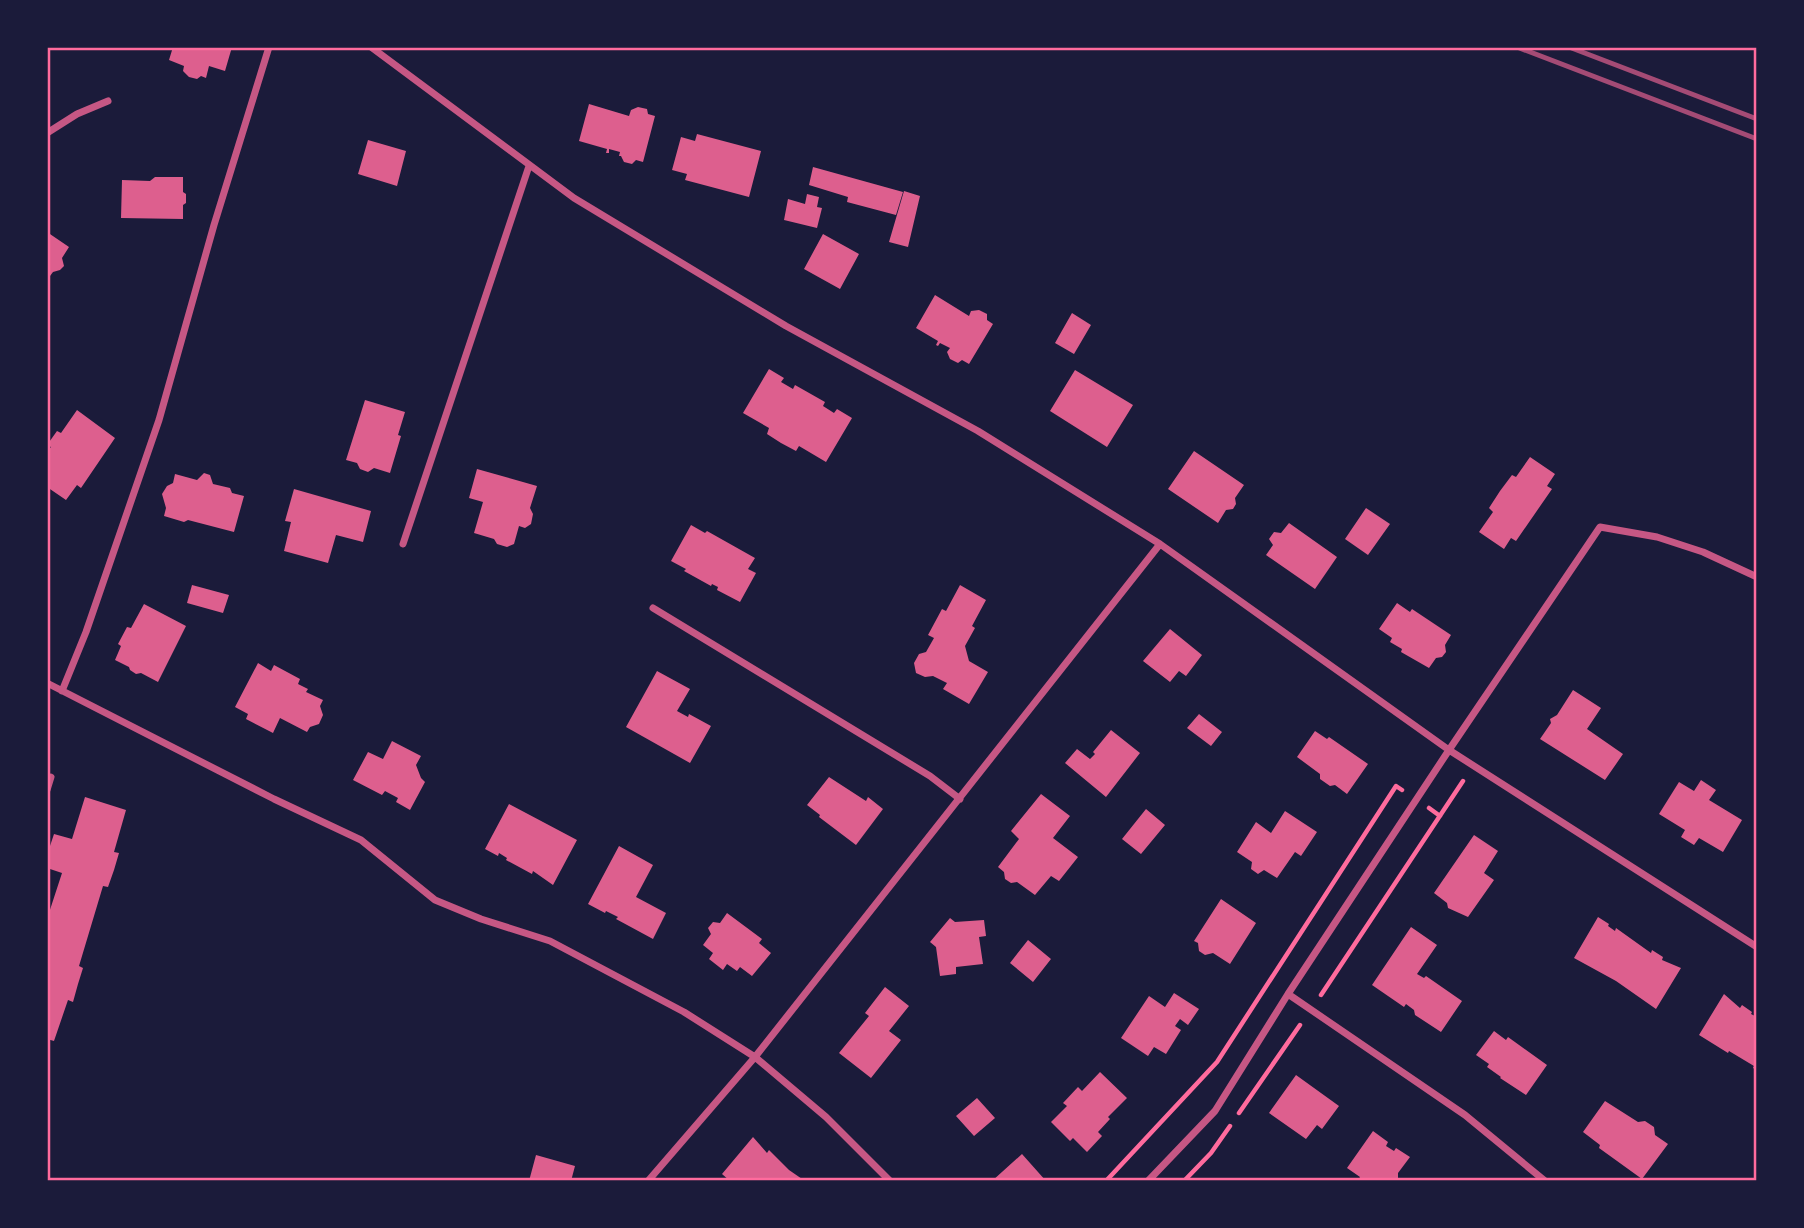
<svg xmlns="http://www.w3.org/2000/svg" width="1804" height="1228" viewBox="0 0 1804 1228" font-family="'Asap Condensed',sans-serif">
  <rect width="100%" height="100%" fill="#1b1b3a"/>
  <path fill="#dd5f8e" d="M173 47H232L225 71 209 66 206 78 201 76 197 79 189 77 183 71 184 66 169 60Z
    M589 104 629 116 631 110 638 107 647 109 648 114 655 116 643 162 636 160 632 164 624 162 621 156H619L620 152 609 149V153H606L607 149 579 141Z
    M697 134 761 151 749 197 685 180 687 174 672 170 681 137 695 141Z
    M368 140 406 151 397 186 358 174Z
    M813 167 903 192 896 215 847 202 848 197 809 185Z
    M155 177H183V192L186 194V203L183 205V219L121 218 122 180 150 181Z
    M904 191 920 196 908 247 889 242Z
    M807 194 819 197 817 207 822 208 817 228 784 220 788 199 805 204Z
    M47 232 69 247 62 258 64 266 60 270 53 272 47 280Z
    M823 234 859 254 840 289 804 269Z
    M935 295 969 316 971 311 979 310 987 314V320L993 324 969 364 962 360 958 363 950 359 947 352 950 348 940 343 938 346 936 345 938 341 916 328Z
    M1072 313 1091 325 1074 354 1055 343Z
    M769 369 784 378 781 382 793 389 795 385 825 402 823 406 834 413 837 409 852 418 826 462 799 446 796 451 781 443 767 434 769 428 743 413Z
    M1075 370 1133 405 1107 447 1050 411Z
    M365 400 405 412 398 435 401 436 390 473 374 468 368 472 360 469 357 463 346 460Z
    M77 410 115 438 81 488 77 485 66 500 47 487V452L51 447 47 445 57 431 61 433Z
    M1194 451 1244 485 1235 498 1236 504 1233 509 1226 510 1218 523 1168 489Z
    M1530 457 1555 474 1547 486 1552 489 1516 541 1511 538 1504 549 1479 532 1493 512 1489 508 1500 491 1512 475 1516 477Z
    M477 469 537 486 530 508 533 514 531 524 525 528 519 526 514 544 507 547 497 544 494 539 474 533 483 502 469 498Z
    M204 473 210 475 213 484 230 488 232 493 244 496 234 532 188 520 184 522 164 516 166 508 162 494 167 486 173 483 175 474 197 480Z
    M294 489 371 511 363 542 336 535 328 563 284 551 291 522 285 521Z
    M1366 508 1390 524 1368 555 1345 539Z
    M1289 523 1337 557 1315 589 1266 555 1273 545 1269 539 1274 532 1281 533Z
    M691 525 705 533 707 531 755 558 748 569 756 573 740 602 717 590 718 587 712 584 711 586 684 571 686 569 671 561Z
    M192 585 229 595 223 613 187 603Z
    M960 585 986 600 972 626 975 628 965 646 969 661 988 672 969 704 943 689 947 683 933 676 925 677 916 673 914 663 919 654 926 652 934 638 928 635 942 609 946 611Z
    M1397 603 1410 612 1412 609 1451 635 1445 645 1446 652 1442 657 1436 658 1429 668 1401 652 1402 649 1390 642 1392 638 1379 629Z
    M144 604 186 626 158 682 141 673 136 674 130 670 129 667 115 660 121 646 118 644 127 627 131 628Z
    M1170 629 1202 655 1186 676 1179 671 1170 682 1143 661Z
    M258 663 271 671 274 665 300 679 298 684 308 689 306 692 323 700 320 706 323 715 319 724 310 727 307 732 280 718 273 733 246 719 248 714 235 707Z
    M657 671 690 689 677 711 688 717 689 714 711 726 690 763 626 727Z
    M1573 690 1601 708 1587 729 1623 754 1605 780 1540 739 1551 723 1550 719 1557 715Z
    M1199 714 1222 732 1211 746 1187 728Z
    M1111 730 1140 753 1106 797 1065 763 1077 749 1090 759 1095 754 1093 752Z
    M1315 731 1327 739 1329 737 1368 764 1347 794 1335 785 1330 786 1320 779V774L1297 757Z
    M392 741 421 756 416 765 421 778 425 782 410 810 396 802 398 798 385 791 382 795 353 780 368 752 383 759Z
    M829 777 866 801 868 797 883 809 856 845 819 817 820 815 807 805Z
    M1701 780 1716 790 1709 800 1742 820 1723 852 1699 838 1694 845 1681 837 1685 830 1659 814 1679 782 1694 791Z
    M1041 794 1070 816 1053 838 1078 857 1059 881 1051 876 1035 895 1017 882 1011 883 1005 879 1004 872 998 867 1019 839 1011 831Z
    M85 797 126 810 114 852 119 853 114 870 108 887 103 886 79 966 83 968 78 984 73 1002 68 1000 54 1041 47 1039V919L62 873 47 868V855L54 834 72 839Z
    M509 804 577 840 553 885 533 871 532 874 506 860 507 858 499 853 498 856 485 849Z
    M1146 809 1165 825 1141 854 1122 839Z
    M1285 811 1317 832 1301 856 1295 852 1277 878 1264 870 1258 874 1251 869 1252 862 1237 852 1256 822 1271 833Z
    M1474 835 1498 851 1484 873 1494 880 1468 917 1448 908 1447 903 1434 893Z
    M619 846 653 865 636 897 666 913 653 939 616 919 618 917 606 911 605 913 588 904Z
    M1221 899 1256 923 1230 964 1213 953 1205 955 1199 951 1198 943 1194 941Z
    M727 913 762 939 759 943 771 953 752 976 740 967 737 971 727 964 723 970 709 959 713 953 703 945 711 934 708 928 713 922 720 923Z
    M1598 917 1609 924 1608 926 1615 931 1616 928 1651 953 1652 950 1663 957 1662 960 1681 968 1656 1009 1616 981 1574 958Z
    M950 918 955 922 984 920 986 936 979 937 983 964 956 967V974L940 976 936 947 930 942Z
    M1411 927 1437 945 1417 974 1424 978 1426 976 1462 1001 1441 1032 1415 1015 1414 1010 1406 1004 1404 1007 1372 985Z
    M1028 940 1051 959 1033 982 1010 963Z
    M885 987 909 1006 889 1031 901 1040 871 1078 839 1053 869 1016 865 1013Z
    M1174 993 1199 1009 1188 1025 1180 1019 1175 1026 1181 1030 1166 1054 1154 1047 1148 1056 1121 1038 1149 996 1165 1007Z
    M1724 994 1740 1008 1742 1005 1752 1012 1751 1014 1757 1017V1070L1753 1068 1754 1066 1729 1051 1728 1053 1699 1035Z
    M1494 1031 1506 1040 1508 1037 1547 1065 1526 1095 1500 1078 1501 1077 1487 1067 1489 1064 1476 1055Z
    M1100 1072 1127 1098 1108 1117 1110 1119 1098 1132 1102 1136 1087 1152 1073 1138 1070 1141 1051 1122 1067 1106 1063 1103 1078 1087 1082 1091Z
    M1296 1075 1339 1106 1322 1129 1317 1125 1306 1139 1269 1113Z
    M977 1098 995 1118 974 1136 956 1116Z
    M1605 1101 1638 1122 1645 1121 1654 1127 1655 1135 1668 1144 1642 1179 1599 1148 1600 1145 1583 1132Z
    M1373 1131 1388 1142 1386 1146 1394 1151 1396 1148 1410 1157 1398 1173V1181H1358L1360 1177 1347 1168Z
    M753 1137 767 1153 769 1150 789 1170 805 1181H730L722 1174Z
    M1022 1154 1046 1181H992Z
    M536 1155 575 1166 571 1181H529Z"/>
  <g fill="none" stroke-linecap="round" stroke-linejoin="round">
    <path stroke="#ff6b9d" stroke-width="4.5" d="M1429 808 1440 816
      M1321 995 1463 781
      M1239 1113 1300 1025
      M1106 1181 1217 1062 1396 786 1402 790
      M1184 1181 1211 1153 1230 1126"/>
    <path stroke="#c65784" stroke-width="7" d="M371 47 574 198 786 326 978 431 1160 544 1449 750 1757 947
      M47 133 77 114 108 101
      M403 544 529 166
      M653 608 930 776 960 799
      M47 683 274 799 361 840 435 900 481 919 550 941 684 1012 755 1057 826 1117 890 1181
      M62 691 86 632 159 420 214 225 269 47
      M47 790 51 777
      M1288 994 1465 1115 1545 1181
      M648 1181 755 1057 1160 544
      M1148 1181 1215 1111 1288 994 1449 750 1600 527 1657 537 1703 552 1757 577"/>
    <path stroke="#a44b75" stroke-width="5" d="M1517 47 1757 139
      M1569 47 1757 119"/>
  </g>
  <rect width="1804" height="1228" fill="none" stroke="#1b1b3a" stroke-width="98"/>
  <rect x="49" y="49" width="1706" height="1130" fill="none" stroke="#ff6b9d" stroke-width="2.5"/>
</svg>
